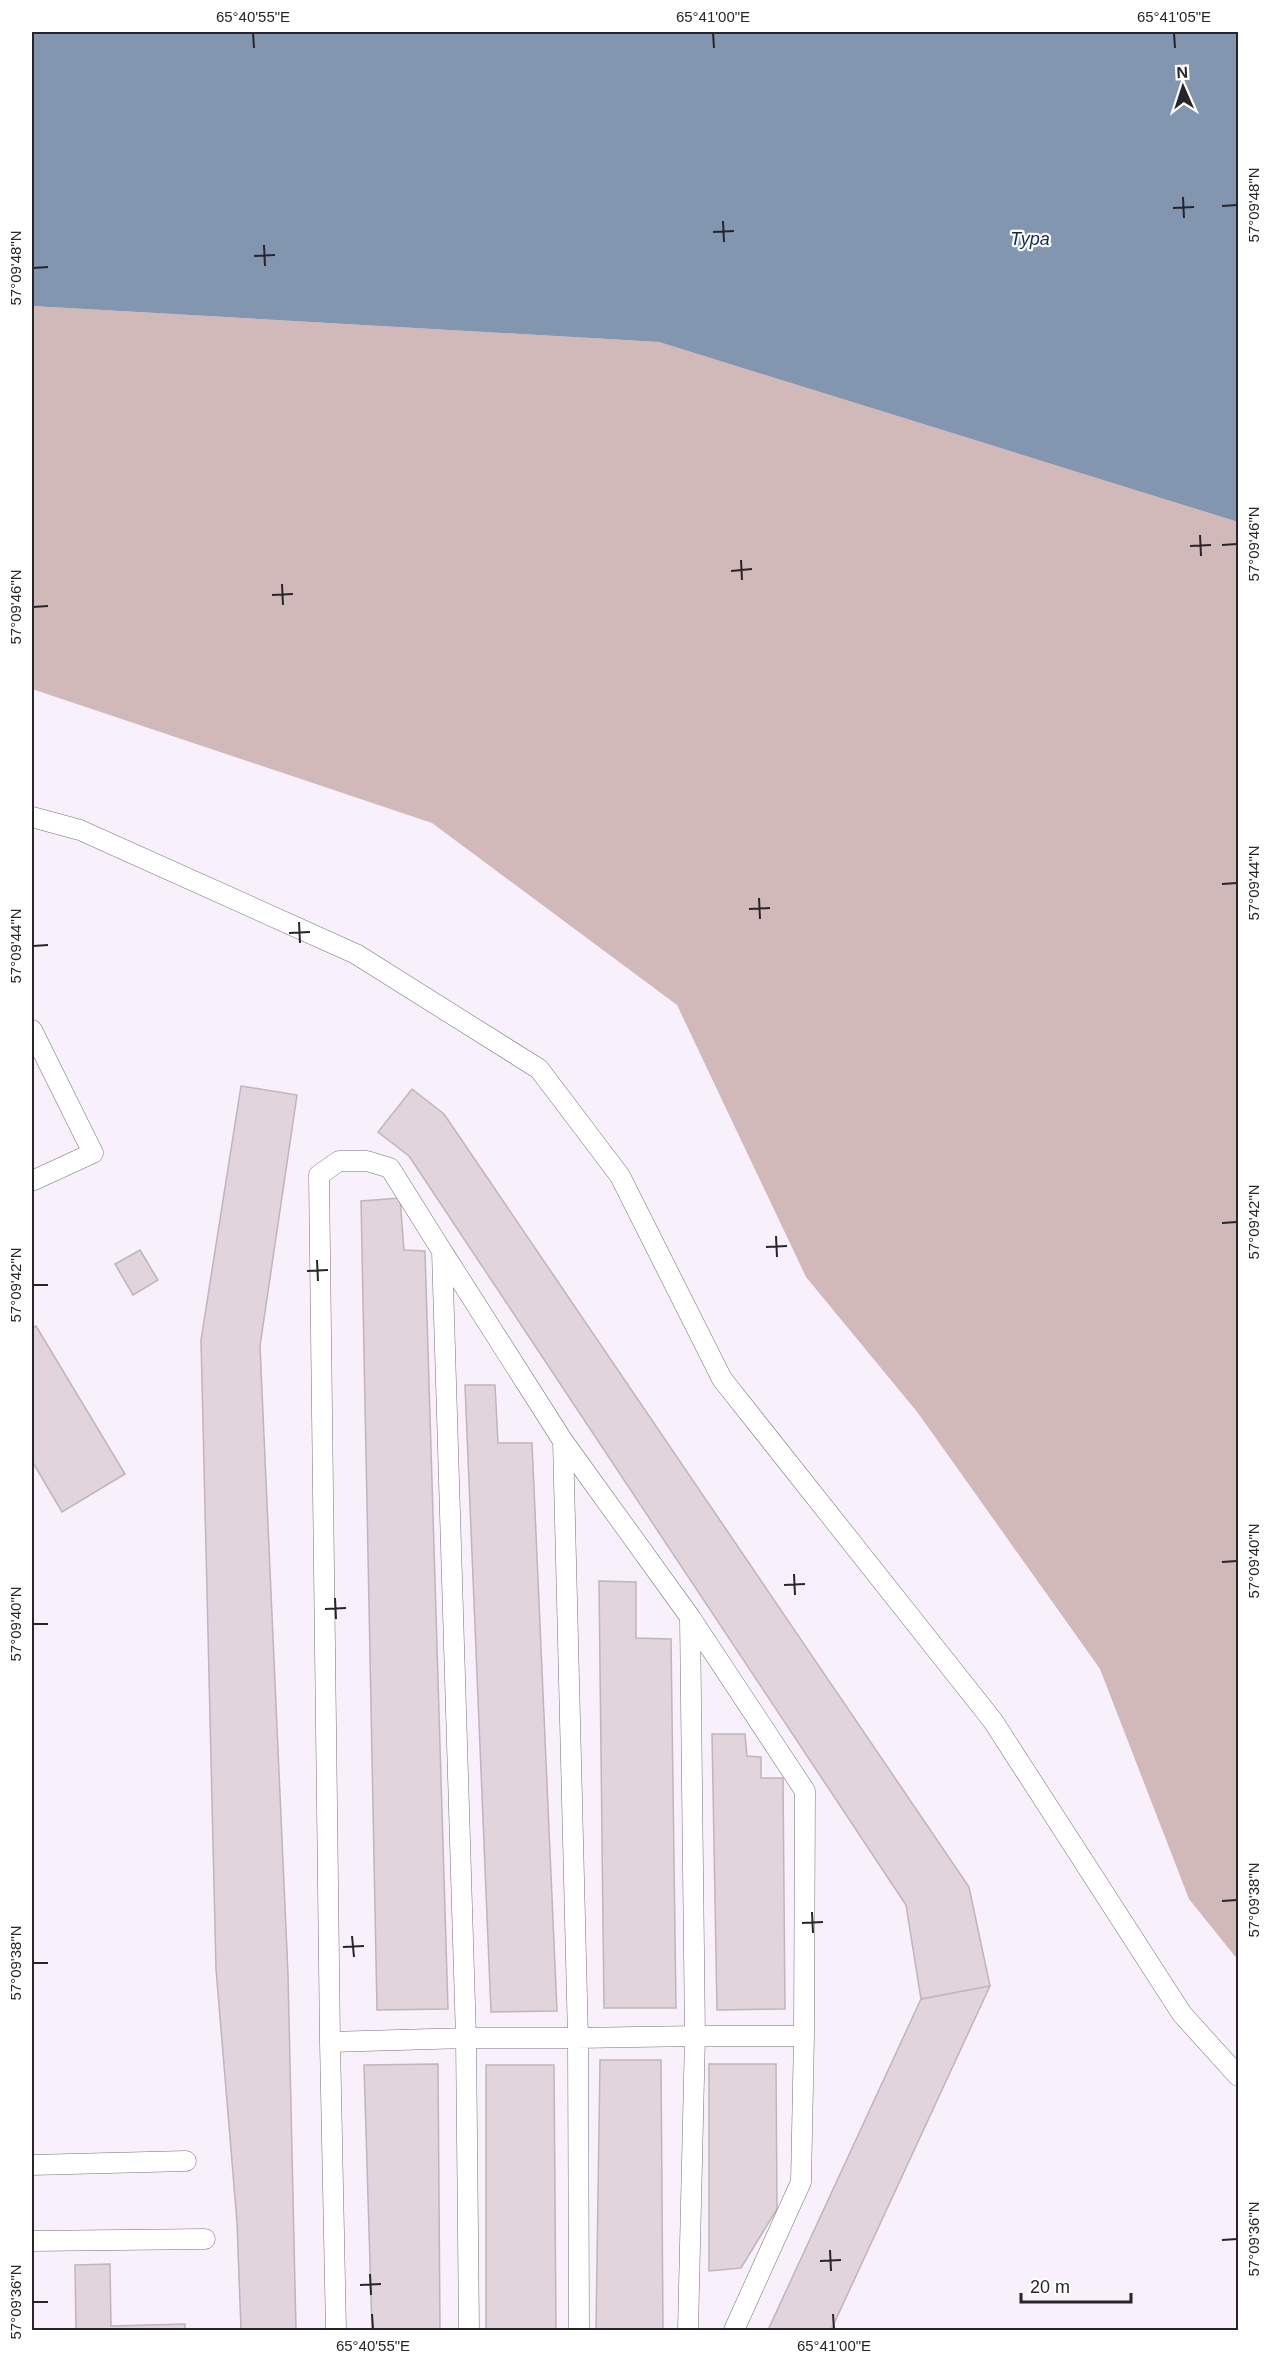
<svg xmlns="http://www.w3.org/2000/svg" width="1270" height="2362" viewBox="0 0 1270 2362" font-family="Arial,sans-serif">
  <rect width="100%" height="100%" fill="#f8f0fb"/>
  <path fill="#d1b9ba" d="M32 306 659 342 1238 522V1960L1189 1899 1100 1669 918 1413 806 1277 677 1005 432 823 32 689Z"/>
  <path fill="#8396b0" d="M32 32H1238V522L659 342 32 306Z"/>
  <path fill="#e1d4da" stroke="#c1b4ba" stroke-width="1.5" d="M241 1086 297 1095 260 1346 288 1974 296 2330H241L237 2222 216 1969 201 1340Z
    M412 1089 444 1114 969 1887 990 1986 921 1999 906 1905 409 1156 378 1132Z
    M400 1198 404 1250 425 1251 448 2009 377 2010 361 1201Z
    M140 1250 158 1280 133 1295 115 1264Z
    M36 1326 125 1474 62 1512 32 1461V1328Z
    M465 1385H495L498 1443H532L557 2011 491 2012Z
    M599 1581 636 1582V1638L671 1639 676 2008H604Z
    M712 1734H745L747 1756 761 1757V1778H783L785 2009 717 2010Z
    M990 1986 831 2330H768L921 1999Z
    M600 2060H661L663 2330H596Z
    M438 2064 440 2330H372L364 2065Z
    M709 2064H776L777 2209 741 2268 709 2271Z
    M486 2065H554L556 2330H486Z
    M110 2264 111 2326 185 2324V2330H47H76L75 2265Z"/>
  <g fill="none" stroke-linecap="round" stroke-linejoin="round">
    <g stroke="#78717b" stroke-width="21">
      <path id="lane" d="M32 817 80 830 356 954 539 1069 620 1176 722 1379 993 1721 1182 2014 1238 2076
        M32 1030 93 1153 32 1181
        M442 1251 563 1441
        M330 2042 466 2038 469 2330
        M32 2165 186 2161
        M32 2241 205 2239
        M336 2330 330 2042 319 1175 339 1161H367L390 1168 442 1251 466 2038H578L563 1441 690 1617 805 1791 804 2036H695L690 1617
        M579 2330 578 2038 695 2036 688 2330
        M734 2330 801 2182 804 2036"/>
    </g>
    <use href="#lane" stroke="#fff" stroke-width="20"/>
  </g>
  <path fill="none" stroke="#28252a" stroke-width="2" d="M253 33 254 48M713 33 714 48M1174 33 1175 48M1183 197 1184 218M1222 206 1237 205M1173 208 1194 207M723 221 724 242M713 232 734 231M264 245 265 266M254 256 275 255M33 268 48 267M1200 535 1201 556M1222 545 1237 544M1190 546 1211 545M741 560 742 580M731 571 752 569M282 584 283 605M272 595 293 594M33 607 48 606M1222 884 1237 883M759 898 760 919M749 909 770 908M299 922 300 943M289 933 310 932M33 946 48 945M1222 1223 1237 1222M776 1236 777 1257M766 1247 787 1246M317 1260 318 1281M307 1271 328 1270M33 1285H48M1222 1562 1237 1561M794 1574 795 1595M784 1585 805 1584M335 1598 336 1619M325 1609 346 1608M33 1624H48M1222 1901 1237 1900M812 1912 813 1933M802 1923 823 1922M352 1936 354 1957M343 1947 364 1946M33 1963H48M1222 2240 1237 2239M830 2250 831 2271M820 2261 841 2260M370 2274 371 2295M360 2285 381 2284M33 2302H48M372 2314 373 2329M833 2314 834 2329"/>
  <g text-anchor="middle" stroke-width="4.5" stroke-linejoin="round" paint-order="stroke">
    <g font-size="18" font-style="italic" fill="#0f2a4e" stroke="#fff">
      <text x="1030" y="245">Тура</text>
    </g>
  </g>
  <rect width="1270" height="2362" fill="none" stroke="#ffffff" stroke-width="66"/>
  <g transform="translate(1183 87) rotate(357)" stroke="#ffffff" stroke-width="4.5" paint-order="stroke">
  <path d="M0-4.5L10 22L0 15L-10 22Z" fill="#28252a"/>
  <text y="-9" font-size="16" font-weight="bold" text-anchor="middle" fill="#28252a">N</text>
  </g>
  <path d="M1021 2293v9h110v-9" fill="none" stroke="#28252a" stroke-width="3"/>
  <text x="1030" y="2293" font-size="18" fill="#28252a" stroke="#ffffff" stroke-width="4.5" paint-order="stroke">20 m</text>
  <rect x="33" y="33" width="1204" height="2296" fill="none" stroke="#28252a" stroke-width="2"/>
  <g font-size="15" text-anchor="middle" fill="#28252a">
    <text x="253" y="22">65°40'55"E</text>
    <text x="713" y="22">65°41'00"E</text>
    <text x="1174" y="22">65°41'05"E</text>
    <text transform="translate(1254 205) rotate(-90)" y="5">57°09'48"N</text>
    <text transform="translate(16 268) rotate(-90)" y="5">57°09'48"N</text>
    <text transform="translate(1254 544) rotate(-90)" y="5">57°09'46"N</text>
    <text transform="translate(16 607) rotate(-90)" y="5">57°09'46"N</text>
    <text transform="translate(1254 883) rotate(-90)" y="5">57°09'44"N</text>
    <text transform="translate(16 946) rotate(-90)" y="5">57°09'44"N</text>
    <text transform="translate(1254 1222) rotate(-90)" y="5">57°09'42"N</text>
    <text transform="translate(16 1285) rotate(-90)" y="5">57°09'42"N</text>
    <text transform="translate(1254 1561) rotate(-90)" y="5">57°09'40"N</text>
    <text transform="translate(16 1624) rotate(-90)" y="5">57°09'40"N</text>
    <text transform="translate(1254 1900) rotate(-90)" y="5">57°09'38"N</text>
    <text transform="translate(16 1963) rotate(-90)" y="5">57°09'38"N</text>
    <text transform="translate(1254 2239) rotate(-90)" y="5">57°09'36"N</text>
    <text transform="translate(16 2302) rotate(-90)" y="5">57°09'36"N</text>
    <text x="373" y="2351">65°40'55"E</text>
    <text x="834" y="2351">65°41'00"E</text>
  </g>
</svg>
